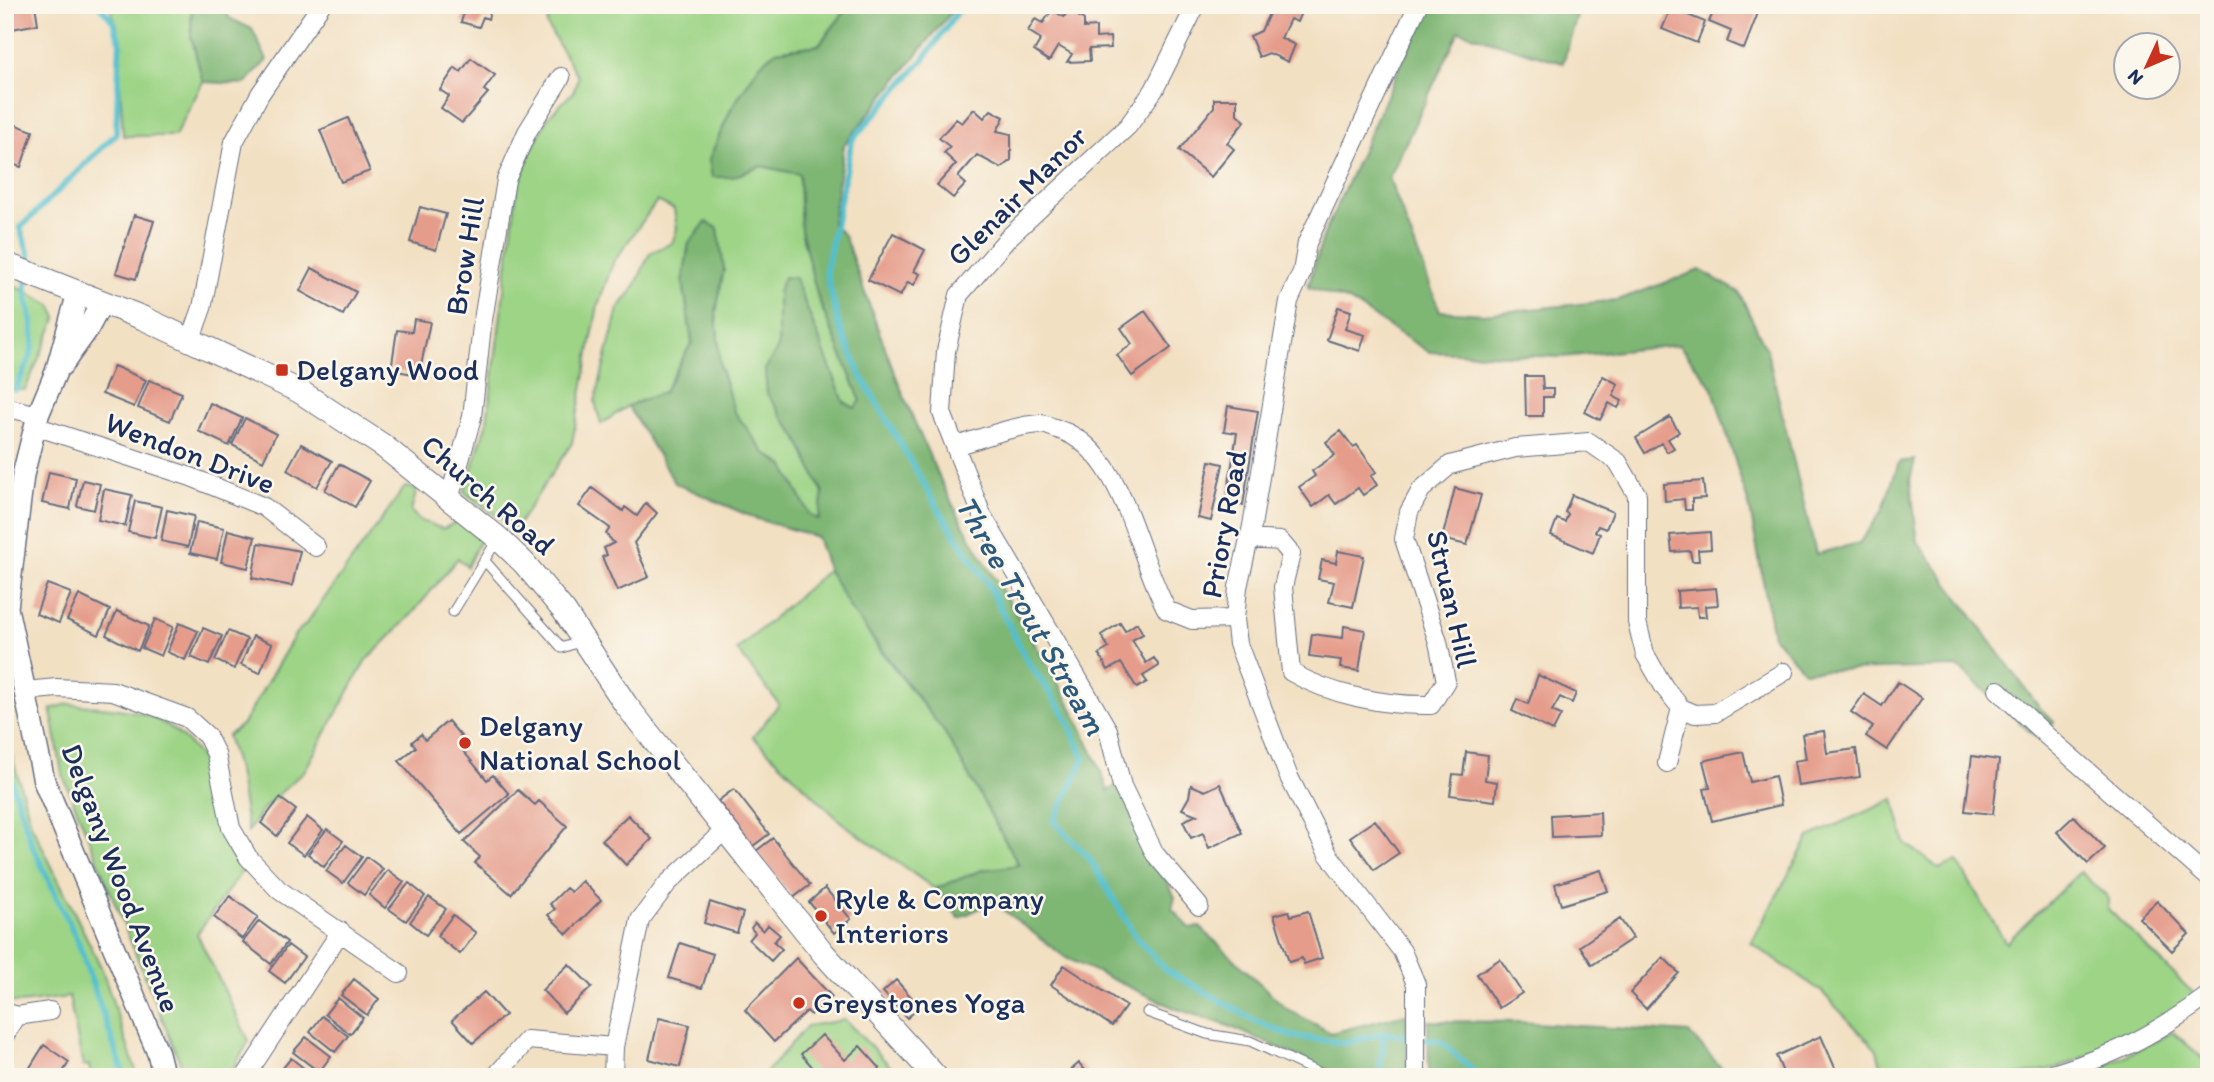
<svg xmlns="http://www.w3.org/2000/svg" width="2214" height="1082" viewBox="0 0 2214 1082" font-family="Itim,sans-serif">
  <rect width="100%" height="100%" fill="#fbf7ec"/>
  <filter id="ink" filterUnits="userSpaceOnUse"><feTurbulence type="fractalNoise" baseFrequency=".0143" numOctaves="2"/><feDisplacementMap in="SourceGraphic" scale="14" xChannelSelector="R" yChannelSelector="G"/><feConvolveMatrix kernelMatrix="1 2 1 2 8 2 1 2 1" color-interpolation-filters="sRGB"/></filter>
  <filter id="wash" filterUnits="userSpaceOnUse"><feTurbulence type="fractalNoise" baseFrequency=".00686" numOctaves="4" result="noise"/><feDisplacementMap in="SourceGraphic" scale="28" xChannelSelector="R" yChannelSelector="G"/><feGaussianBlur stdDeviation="1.57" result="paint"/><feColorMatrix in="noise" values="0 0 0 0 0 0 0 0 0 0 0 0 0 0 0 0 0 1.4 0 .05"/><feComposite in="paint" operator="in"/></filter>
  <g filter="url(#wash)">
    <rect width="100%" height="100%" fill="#f2e0c3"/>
    <path fill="#9dd486" stroke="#5c8272" stroke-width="2" d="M109 5H192L191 36 203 82 175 136H123L117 25Z
      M550 5H850L818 45 776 51 732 177 761 166 799 174 801 230 818 298 861 401 855 408 844 402 795 278 778 292V348L765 369 767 393 798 439 823 493 819 521 810 516 784 466 764 452 734 411 720 366 716 312 724 268 707 222 689 243 683 281 692 342 664 392 628 406 601 424 595 402 618 309 634 288 650 253 672 243 677 229 674 209 657 201 613 263 598 305 572 443 515 529 464 492 487 422 517 190 530 153 548 117 574 91 578 77 547 25Z
      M6 281 51 305 57 317 25 390 5 389Z
      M405 487 417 489 411 511 419 520 443 529 458 521 480 540 467 567 458 558 412 614 365 662 305 770 262 810 248 832 238 771 227 736 243 724 296 633 305 625Z
      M828 570 878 648 945 733 1019 866 982 870 935 889 841 822 753 737 779 704 737 650Z
      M68 704C92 707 121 707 143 714 175 725 205 752 212 786 218 818 220 845 242 871L197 934 249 1041 228 1077H186L62 773 51 709Z
      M5 732 32 826 101 967 138 1077H91L89 1065 83 1066 69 997 20 1003 5 1001Z
      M1894 799 1905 843 1940 869 1957 861 2006 943 2080 872 2109 899 2108 909 2196 996 2177 1017 2061 1067 2012 1077H1884L1877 1050 1821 991 1751 943 1809 837Z
      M845 1020 901 1077H762L807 1026Z
      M2173 1032 2209 1064V1077H2073L2099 1069Z"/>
    <path fill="#7eb673" stroke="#4c7268" stroke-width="2" d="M192 5H224L229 18 252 29 267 60 245 84 203 82 191 36Z
      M850 5H957L844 145 832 224 844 235C878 329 910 422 956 511 1005 605 1074 690 1108 791L1117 785 1175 897 1172 909 1190 928 1200 927 1287 1009 1331 1033 1406 1014 1408 1077H1344L1229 1026 1177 1009 1066 958 993 902 959 918 935 889 982 870 1019 865 945 733 851 610 828 570 817 537 754 518 675 483 628 406 664 392 692 342 683 281 689 243 706 222 718 228 724 268 716 312 720 366 734 411 764 452 784 466 810 515 819 520 823 493 798 439 767 394 765 369 778 348V292L784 277 795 278 844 402 855 408 861 401 818 298 801 230 799 174 761 166 732 177H712L709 159 731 109 760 64 776 51 819 45Z
      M1428 5H1580L1563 63 1459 31 1389 178 1440 311 1483 314 1618 300 1700 270 1739 292 1767 351 1816 554 1859 543 1882 511 1899 462 1915 460 1910 480 1918 542 2039 707 2054 722 2040 741 1958 667 1804 671 1773 636 1750 509 1712 386 1679 345 1562 357 1429 352 1349 301 1308 287 1324 234Z
      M1428 1021 1518 1022 1689 1033 1730 1077H1429Z"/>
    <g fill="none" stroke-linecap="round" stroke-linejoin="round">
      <path stroke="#53bfcd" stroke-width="6" d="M962 5 924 59 852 140 826 271 839 326 860 374 939 510 988 584 1026 659 1065 714 1084 759 1054 822 1090 859 1136 937 1165 969 1254 1020 1291 1036 1345 1043 1385 1033 1442 1042 1480 1077
        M28 267 30 258 20 228 116 134 120 41 113 21 99 5
        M15 390C24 371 35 353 33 332 32 312 23 297 27 277
        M5 761 32 845 78 942 125 1077
        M1378 1077 1385 1033"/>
    </g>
    <g id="blocks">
      <path fill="#e59c8b" d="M7 5H35L38 24 12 29Z
        M459 5H492L488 19 483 17 479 27 461 22 464 13 458 11Z
        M1273 5H1304L1297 22 1290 19 1281 38 1295 45 1288 62 1269 53 1259 57 1250 36 1261 31Z
        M1716 5H1761L1744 49 1727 42 1731 31 1709 22Z
        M1671 8 1705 22 1697 43 1662 29Z
        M1052 10 1064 17 1069 10 1084 20V28L1096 27V38L1110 37 1111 48 1089 49 1090 61 1067 62 1072 54 1058 46 1049 61 1034 51 1041 39 1028 31 1035 19 1043 23Z
        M471 58 495 75 484 90 488 93 462 123 441 108 449 96 440 90 455 68 461 72Z
        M1214 99H1237V114L1245 121 1227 143 1234 149 1211 177 1179 150 1214 107Z
        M974 109 984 118 991 110 1004 117 997 131 1011 134V160L1001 168 977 155 958 177 966 184 953 198 937 185 956 164 944 153 950 147 939 138 956 119 962 123Z
        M348 118 370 171 341 182 320 130Z
        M5 121 33 131 21 167 5 162Z
        M420 207 446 214 436 250 410 242Z
        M134 215 154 221 136 279 116 273Z
        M893 233 925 250 914 271 920 274 914 285 908 282 900 296 868 280Z
        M312 268 356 292 343 315 300 291Z
        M1338 307 1351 311 1345 329 1365 335 1360 351 1327 340Z
        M1145 311 1171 348 1132 376 1117 355 1132 344 1121 328Z
        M414 319 430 322 419 375 391 370 397 330 412 332Z
        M114 366 146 380 134 407 102 394Z
        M1525 376H1542L1543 389H1553V397H1543V416H1526Z
        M1603 376 1618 384 1613 396 1622 401 1618 408 1609 403 1600 420 1585 412Z
        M149 380 182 393 170 421 138 408Z
        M210 403 242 418 229 446 198 431Z
        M1228 406 1258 411 1243 505 1226 502 1237 433 1224 431Z
        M1670 417 1679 432 1668 439 1674 448 1667 452 1661 443 1645 453 1636 438Z
        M245 418 276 434 263 461 232 445Z
        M1341 431 1353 447 1357 445 1376 472 1371 476 1377 485 1363 495 1358 488 1336 504 1329 495 1313 507 1299 487 1315 476 1312 471 1335 455 1326 442Z
        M301 444 332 461 317 487 287 470Z
        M1210 461 1223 464 1211 521 1198 518Z
        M339 464 370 481 355 507 325 490Z
        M49 472 76 478 70 509 42 503Z
        M83 480 100 484 94 510 77 506Z
        M1703 481 1705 498 1692 499V510H1685L1684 499 1665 501 1664 484Z
        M592 488 623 511 625 507 637 516 646 503 657 513 634 543 649 577 617 591 602 557 607 555 604 548 614 543 606 534 610 528 579 506Z
        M1455 488 1481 495 1467 545 1442 539Z
        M104 489 132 495 125 526 98 520Z
        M1572 495 1613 512 1606 529 1598 526 1595 532 1600 534 1593 553 1551 535 1557 519 1565 522 1568 514 1565 512Z
        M135 501 162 507 155 538 128 532Z
        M167 510 194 516 188 547 161 541Z
        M197 522 224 528 217 559 190 553Z
        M228 530 255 537 248 568 221 562Z
        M1710 532 1711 549 1698 550 1699 561H1692L1690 551 1672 552 1670 535Z
        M259 543 300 551 292 586 252 578Z
        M1338 551 1364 556 1353 607 1329 602 1334 582 1318 579 1322 560 1336 563Z
        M47 584 71 593 59 623 36 614Z
        M1716 588 1718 605 1705 606 1706 617H1698L1697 607 1678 608 1677 591Z
        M79 595 110 610 99 635 67 620Z
        M117 611 149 626 138 651 106 635Z
        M155 619 173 627 161 656 142 648Z
        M179 623 198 631 185 660 167 652Z
        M1120 623 1125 631 1137 623 1143 634 1132 640 1146 663 1154 658 1159 666 1143 676 1147 682 1137 688 1121 663 1108 670 1099 654 1109 648 1101 635Z
        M1344 626 1365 630 1359 671 1340 668 1341 660 1309 656 1312 634 1343 638Z
        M203 628 222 636 209 665 191 657Z
        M228 631 247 639 234 669 215 660Z
        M253 636 272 644 260 673 241 665Z
        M1538 675 1576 693 1572 703 1560 697 1552 711 1561 715 1553 731 1512 711 1517 699 1528 704Z
        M1898 682 1922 698 1887 750 1866 736 1873 727 1851 712 1864 694 1882 706Z
        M448 721 465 741 459 746 487 780 493 775 509 794 461 834 399 761 416 747 412 742 421 734 425 740Z
        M1824 731 1827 753 1856 749 1860 777 1798 786 1794 761 1806 759 1802 734Z
        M1466 752 1488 755 1485 780 1497 782 1495 801 1450 795 1453 774 1463 775Z
        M1743 752 1750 782 1775 776 1781 805 1712 821 1704 789 1710 788 1703 761Z
        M1972 756 1999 760 1993 814 1965 811Z
        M1220 784 1242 833 1209 848 1203 833 1191 838 1183 821 1197 815 1182 809 1189 797 1191 785 1205 791Z
        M734 789 769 834 753 846 718 801Z
        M518 790 535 805 539 801 567 826 511 894 475 863 480 857 464 842Z
        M280 798 296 810 277 836 261 823Z
        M1600 812 1601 835 1552 837 1551 815Z
        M628 815 652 839 626 865 602 840Z
        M2074 816 2105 848 2088 864 2057 832Z
        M307 817 323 830 304 855 287 843Z
        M1375 820 1399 853 1374 870 1350 837Z
        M327 829 343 841 324 867 308 854Z
        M773 838 810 885 793 898 756 851Z
        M346 845 362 857 343 883 326 871Z
        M367 857 383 869 364 895 348 883Z
        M388 870 404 882 385 908 369 895Z
        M1601 870 1608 891 1561 905 1555 884Z
        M582 881 601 900 567 934 548 915 555 909 550 904 566 888 571 892Z
        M409 883 425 896 406 921 389 909Z
        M825 888 851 919 834 933 809 902Z
        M230 896 258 917 242 939 214 917Z
        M429 897 446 909 426 935 410 922Z
        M2157 901 2189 934 2172 951 2139 918Z
        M710 902 743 913 737 933 704 923Z
        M1289 911 1291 916 1308 911 1322 958 1304 964 1302 958 1289 962 1274 915Z
        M453 915 476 933 460 954 437 936Z
        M1620 919 1633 938 1592 965 1580 946Z
        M259 921 287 942 271 964 243 942Z
        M755 923 763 931 768 925 780 935 774 942 782 949 771 961 749 940 755 933 751 928Z
        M680 943 713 954 702 988 669 978Z
        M288 945 304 957 285 983 269 971Z
        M1663 957 1679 973 1646 1009 1630 993Z
        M796 958 832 997 811 1015 807 1011 774 1042 745 1010Z
        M1500 959 1522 993 1499 1008 1477 974Z
        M569 964 592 987 564 1013 542 990Z
        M1064 965 1126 1006 1112 1026 1051 985Z
        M354 979 379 999 367 1015 341 995Z
        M896 980 920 1007 907 1018 883 992Z
        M484 992 505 1015 473 1043 452 1020Z
        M338 998 363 1018 350 1034 325 1014Z
        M322 1016 348 1036 335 1052 310 1032Z
        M659 1018 690 1025 680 1067 649 1059Z
        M822 1035 845 1060 860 1046 880 1068 870 1077H810L816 1071 801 1054Z
        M1821 1036 1836 1070 1821 1077H1785L1776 1056Z
        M306 1037 331 1056 319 1072 293 1052Z
        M44 1045 69 1062 60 1077H24Z
        M291 1058 315 1077H282L278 1074Z
        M1079 1063 1091 1077H1063Z"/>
    </g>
  </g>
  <g filter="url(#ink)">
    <use href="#blocks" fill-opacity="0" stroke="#666d81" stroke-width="2"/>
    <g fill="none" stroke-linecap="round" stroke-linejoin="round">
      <g stroke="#666d81" stroke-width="11">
        <path id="service" d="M484 560 562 648 581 641
          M453 612 497 540
          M1147 1012 1207 1034 1250 1041 1328 1077"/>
      </g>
      <g stroke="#666d81" stroke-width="20">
        <path id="minor" d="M1196 5 1154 90 1128 126 1008 238 959 295 946 351 942 413 982 515 1108 730 1122 786 1155 854 1199 906
          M191 339 202 308 234 142 260 94 321 5
          M5 407 38 415
          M35 426 191 477 264 507 316 547
          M956 446C983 438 1012 426 1040 424 1046 424 1054 428 1060 430 1124 451 1137 557 1167 610L1192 620 1235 619
          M450 496 472 417 482 326 506 180 527 132 561 77
          M1249 539 1280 541 1291 554 1283 587 1291 672C1330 695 1385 706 1431 705L1446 681 1438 642 1404 539 1409 512 1421 490 1450 465 1515 448 1589 442 1618 462 1637 495V622L1645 654 1664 687 1681 708 1695 714 1715 713 1784 672
          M1998 690 2048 737 2209 878
          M25 691 57 688 113 691 187 718 207 736 216 754 231 828 248 857 279 890 399 973
          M1667 763 1681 708
          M5 1012 17 1016 50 1011
          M5 1035 17 1016
          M245 1077 341 931
          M495 1077 527 1040 614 1047
          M613 1077 614 1047 640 920 667 884 725 830
          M1416 1077V984L1402 951 1328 854 1288 775 1238 644 1235 619 1238 587 1252 526 1289 301 1302 272 1307 243 1418 5
          M2042 1077C2112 1057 2151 1037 2209 995"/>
      </g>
      <g stroke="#666d81" stroke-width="24">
        <path id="tertiary" d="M78 293 56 372 38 415 23 475 7 608 44 781 158 1053 164 1077
          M62 365 87 330 102 302"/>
      </g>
      <g stroke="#666d81" stroke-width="25">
        <path id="secondary" d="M5 264 143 318 299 391 382 445 498 538 524 563 564 611 626 705 824 954 936 1077"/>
      </g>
      <use href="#service" stroke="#fff" stroke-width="9"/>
      <use href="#minor" stroke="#fff" stroke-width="18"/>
      <use href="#tertiary" stroke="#fff" stroke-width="21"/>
      <use href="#secondary" stroke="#fff" stroke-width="23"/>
    </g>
  </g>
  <g fill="#c8321e" stroke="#fbf7ec" stroke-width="2.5">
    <rect x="275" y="363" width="14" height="14" rx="3.5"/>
    <circle cx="465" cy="743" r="7"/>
    <circle cx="821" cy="916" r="7"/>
    <circle cx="799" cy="1003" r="7"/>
  </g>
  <g text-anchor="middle" stroke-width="5" stroke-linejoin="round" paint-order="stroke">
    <g font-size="30" fill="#1b2f5e" stroke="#fbf7ec">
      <text transform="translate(1017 196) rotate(-45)" y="10">Glenair Manor</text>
      <text transform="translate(465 256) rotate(-81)" y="10">Brow Hill</text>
      <text transform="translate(190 453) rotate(21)" y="10">Wendon Drive</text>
      <text transform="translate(488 495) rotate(41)" y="10">Church Road</text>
      <text transform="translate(1224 524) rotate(-80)" y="10">Priory Road</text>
      <text transform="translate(1452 599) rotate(77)" y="10">Struan Hill</text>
      <text transform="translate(121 878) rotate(69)" y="10">Delgany Wood Avenue</text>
    </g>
    <g font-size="30" fill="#1b2f5e" stroke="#fbf7ec" text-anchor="start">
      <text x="296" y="380">Delgany Wood</text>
      <text x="479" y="736">Delgany<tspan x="479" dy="34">National School</tspan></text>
      <text x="835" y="909">Ryle &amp; Company<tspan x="835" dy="34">Interiors</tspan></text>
      <text x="813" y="1013">Greystones Yoga</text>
    </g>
    <g font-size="32" font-style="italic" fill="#2c5a7f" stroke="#fbf7ec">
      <text transform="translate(1031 615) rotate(60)" y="11">Three Trout Stream</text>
    </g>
  </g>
  <rect width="2214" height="1082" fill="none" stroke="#fbf7ec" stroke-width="28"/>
  <g transform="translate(2147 66) rotate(226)"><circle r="33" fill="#fbf7ec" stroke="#a1a7b3" stroke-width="2"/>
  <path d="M0-5L12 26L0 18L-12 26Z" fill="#c8321e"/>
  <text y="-10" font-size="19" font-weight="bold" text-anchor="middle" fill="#1b2f5e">N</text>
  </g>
</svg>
